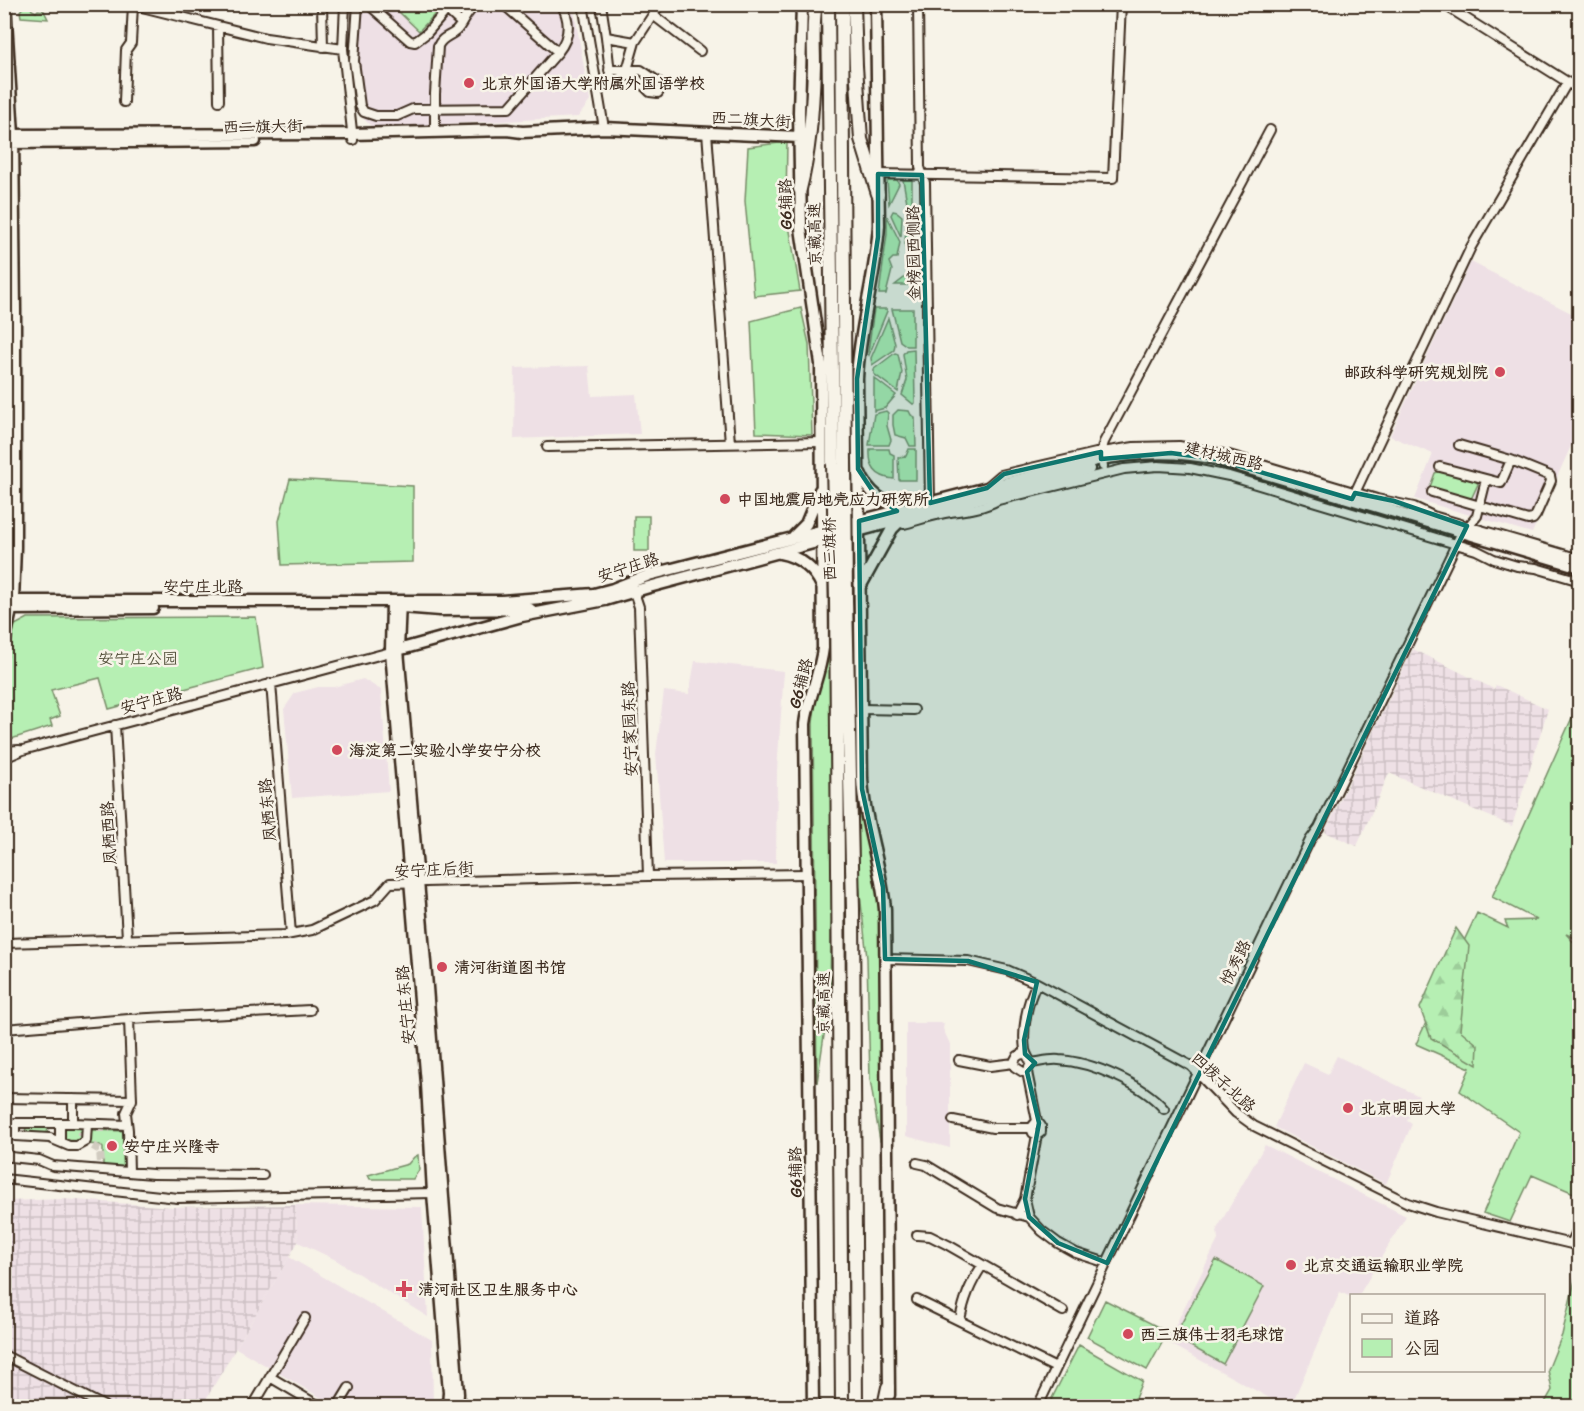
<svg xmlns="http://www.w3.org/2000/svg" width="1584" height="1411" viewBox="0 0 1584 1411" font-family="Sriracha,'LXGW WenKai TC',sans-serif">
  <defs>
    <pattern id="industrial-grid" width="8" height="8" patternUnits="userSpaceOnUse" patternTransform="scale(1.5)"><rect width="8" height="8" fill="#eee0e5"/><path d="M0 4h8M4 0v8" fill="none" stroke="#cdc0c4"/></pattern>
    <pattern id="forest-firs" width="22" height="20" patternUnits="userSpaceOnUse" patternTransform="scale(1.5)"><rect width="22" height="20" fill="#b6efb3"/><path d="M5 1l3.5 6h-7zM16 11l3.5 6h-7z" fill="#9dcd9a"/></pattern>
  </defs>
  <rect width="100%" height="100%" fill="#f7f3e8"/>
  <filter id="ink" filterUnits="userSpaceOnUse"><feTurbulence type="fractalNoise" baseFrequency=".0167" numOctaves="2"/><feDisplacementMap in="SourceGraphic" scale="12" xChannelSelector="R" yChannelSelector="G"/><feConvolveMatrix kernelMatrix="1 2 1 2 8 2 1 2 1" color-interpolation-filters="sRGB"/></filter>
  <g filter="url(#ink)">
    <path fill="#eee0e5" d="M352 5H573L590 101 578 117 373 128 354 109 348 65Z
      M1471 262 1579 317V428L1532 533 1415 499 1433 454 1390 436Z
      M589 366 592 396 636 394 640 434 514 439 515 368Z
      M695 661 784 671 777 771 776 863H664L656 754 664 691 689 694Z
      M363 679 381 690 389 791 292 798 284 709 295 693 318 687H334Z
      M906 1023H944L943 1029 950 1044V1148L906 1136Z
      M1337 1056 1419 1096 1407 1121 1412 1124 1386 1184 1274 1127 1304 1063 1328 1074Z
      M1265 1145 1406 1216 1359 1295 1352 1296 1351 1297 1340 1292 1291 1406H1284L1167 1342 1218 1240 1217 1229Z
      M295 1205 422 1207 428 1317 336 1260 298 1242Z
      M289 1257 432 1340 433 1406H335L236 1348Z"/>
    <path fill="url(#industrial-grid)" d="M1413 649 1494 689 1496 685 1548 709 1512 826 1389 773 1357 846 1325 832Z
      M63 1199 172 1207 295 1205 298 1242 202 1406H5L4 1205 7 1201Z"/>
    <path fill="#b6efb3" stroke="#788c68" stroke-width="1.5" d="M407 4 425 5 435 14 419 31 399 12Z
      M25 5H30L32 10 36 12 38 10 44 11 48 19 21 17 20 11Z
      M787 142 786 207 800 291 754 296 745 201 748 147Z
      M887 180H897L899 184 889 204Z
      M903 180H912V208H908Z
      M893 211 897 212 902 216 901 237 891 215Z
      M912 211 914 258 912 259 905 244 907 214Z
      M887 216 900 242 897 258H893L889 262 892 270 886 294H879L887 234Z
      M912 272H914V285H895Z
      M801 308 809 344 812 435 756 433 751 321Z
      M874 309H887V311L869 355 868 352Z
      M892 309H913V346H907L900 341Z
      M888 318 895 344 894 350 872 365 871 358Z
      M914 349 915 403 913 404 902 395 907 380 903 354 906 350Z
      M895 353 898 354 902 372 898 392 874 374V369Z
      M874 378 896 395 885 408 874 411Z
      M898 410 909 411 911 415 915 417 916 446H910L906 438 895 435 893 425V415Z
      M886 411 888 413 887 426 891 440 889 445H869L874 414Z
      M870 449H889L890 453 894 455V479C875 477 869 467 870 449Z
      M909 449H916V480H899L898 457 906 456Z
      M1440 471 1476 481 1478 484 1472 497 1469 499 1432 489 1430 487 1435 473Z
      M290 479 413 486V562L282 565 279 521Z
      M634 516H649V551H634Z
      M256 617 263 668 109 709 100 678 51 690 60 716 50 720 52 726 5 741V669L15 625 28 618Z
      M831 633 834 903 831 928 830 995 817 1083 813 724C815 693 827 664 831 633Z
      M1579 702V940L1566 934 1580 949V1186L1576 1194 1532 1175 1510 1222 1483 1213 1519 1132 1460 1091 1470 1068 1416 1044 1477 913 1508 928 1505 921 1537 920 1492 897Z
      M858 796 880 890 884 1140 880 1141 870 1079 867 958 859 884Z
      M61 1125 83 1126 84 1131 80 1132 84 1133V1141L61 1140Z
      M26 1126 58 1127H48L47 1134H58L59 1137 25 1136Z
      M88 1130 128 1131 127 1168 103 1167V1148L100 1145 87 1144Z
      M418 1155 419 1170 413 1179H370L368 1175 408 1164 414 1157Z
      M1216 1260 1264 1286 1223 1364 1174 1337Z
      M1579 1263V1406H1543L1552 1390 1548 1370 1562 1335Z
      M1105 1300 1168 1332 1147 1370 1087 1337Z
      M1079 1345 1142 1381 1132 1406H1048Z"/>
    <path fill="url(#forest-firs)" stroke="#788c68" stroke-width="1.5" d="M1456 928 1469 946 1460 1030 1478 1045 1477 1065 1431 1038 1420 1008Z"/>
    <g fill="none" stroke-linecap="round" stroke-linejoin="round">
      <path stroke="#d1cbc0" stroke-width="8" stroke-dasharray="8 4" stroke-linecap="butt" d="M97 1128H110
        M81 1136V1132
        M93 1146 100 1150 101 1164"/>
      <g stroke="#3b2a1e" stroke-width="12">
        <path id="minor" d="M130 4 266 38 343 49
          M322 4 323 47
          M345 4 343 49 353 140
          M358 4 354 61 360 106 364 112 376 116H397L413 109 509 108 558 52
          M368 4 410 41 415 42 427 33 452 4
          M503 4 558 52C570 37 571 21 561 4
          M583 4 604 128
          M601 4 606 37 635 42 660 4
          M918 4 920 167 925 183 930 503
          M1443 4 1580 90
          M447 10 461 23
          M653 15 700 51
          M178 16 179 4
          M218 26 219 101
          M606 37 611 82 625 76
          M609 70H627L625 76H634L650 92 658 93 663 85 641 70H627L635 42
          M124 102 126 50 131 43 133 5
          M435 132V94L438 46C442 37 449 37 456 31 464 23 464 14 477 4
          M707 132 730 443
          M878 174 1113 178 1121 4
          M547 447 822 442
          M1103 466 1101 452 1104 442 1270 130
          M1440 467 1501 483 1511 460
          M987 487 1001 475 1096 453 1134 447 1179 446 1229 455 1377 499 1414 507 1433 516 1580 559
          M1432 492 1528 520 1533 519 1536 515 1551 481 1550 476 1511 460 1459 445
          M1353 497 1471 247 1567 83
          M904 524C919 520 935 514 951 512 967 510 984 508 998 500L1124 469 1158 466 1190 468 1229 476 1476 550 1494 559 1517 566 1536 568 1580 581
          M633 589 639 607 648 876
          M271 683 291 934
          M861 709 914 710
          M115 725 127 938
          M4 751 19 750
          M4 758 23 750 394 651
          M4 943 286 935 312 930 375 900 390 883 648 876 807 874
          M885 959 968 961 1007 970 1037 983 1191 1066 1236 1113 1254 1126 1408 1203 1436 1212 1580 1246
          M4 1029 129 1019 310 1010
          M1025 1054C1017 1054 1013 1059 1015 1067L1023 1072H1027L1031 1063C1029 1058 1026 1055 1025 1050 1022 1028 1027 1002 1037 983
          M959 1060 990 1066 1014 1063
          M1031 1063C1040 1062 1050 1059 1059 1060 1092 1062 1143 1084 1164 1109
          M1027 1072 1037 1121
          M4 1098 132 1100
          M73 1099V1123H15V1136L50 1138 69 1146H77L86 1141 87 1124
          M953 1120 993 1128H1031
          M60 1123V1142
          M73 1123 127 1125
          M4 1151 11 1157 39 1160 53 1166 153 1174 263 1175
          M917 1163 926 1165 997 1208 1029 1217 1042 1231 1058 1243 1076 1253 1107 1263
          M129 1172 128 1130 126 1113 132 1100 129 1019
          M4 1179 178 1198 433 1193
          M1025 1199 1037 1135 1041 1132V1126L1037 1121 1031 1128 1033 1133 1037 1135
          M1017 1215 1025 1199 1029 1217
          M917 1235 930 1236 948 1245 1063 1311
          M1571 1244 1580 1225
          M917 1300 1056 1368
          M960 1320C964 1299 970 1284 982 1266
          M4 1355 104 1406
          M270 1377 319 1406
          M253 1406 305 1318
          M338 1406 349 1388
          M1038 1406 1310 840 1319 828 1459 538 1477 516 1486 480"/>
      </g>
      <g stroke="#3b2a1e" stroke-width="15">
        <path id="major" d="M802 4 799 112 801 228 821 364 823 648C820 675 808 698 805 724L813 1406
          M876 4 879 225C876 277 859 327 857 379L862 778C864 822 881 864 885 909L889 1395
          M4 135 352 134 507 130 522 132 604 128 799 137
          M4 142 6 266 8 290
          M4 143 255 141
          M860 473C867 491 884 505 904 508
          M854 532 1089 469
          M794 536 806 524 820 490
          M780 553C798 556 815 569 822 586
          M861 585 892 529 901 520
          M5 601H502L594 594 613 589 649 575 1092 461C1133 452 1174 450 1216 459L1580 567
          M392 601 391 651 427 1084 433 1193 449 1392 448 1406
          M400 601 398 650 426 974 458 1394 457 1406
          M402 607 440 610 530 609
          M5 608 7 506
          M6 609 153 608
          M4 643 13 601 15 547V310L13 135 5 4
          M398 650 522 616 605 600 649 587 828 539"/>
      </g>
      <g stroke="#3b2a1e" stroke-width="16">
        <path id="highway" d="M828 4 833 464
          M842 4 845 463
          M854 4 856 66 861 139 878 194
          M800 189C810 150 813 106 814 65 814 45 812 24 816 4
          M836 599 842 1406
          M846 600 853 909 856 1406
          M884 1406 888 1387"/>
      </g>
      <use href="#minor" stroke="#f7f3e8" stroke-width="8"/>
      <use href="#major" stroke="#f7f3e8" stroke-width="10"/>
      <use href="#highway" stroke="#f7f3e8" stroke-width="12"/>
      <g stroke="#3b2a1e" stroke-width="16" stroke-linecap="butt">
        <path id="highway-bridge" d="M845 463 846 600
          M833 464 836 599"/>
      </g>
      <use href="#highway-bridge" stroke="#f7f3e8" stroke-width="12"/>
    </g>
  </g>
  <path fill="#0f766e" fill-opacity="0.2" stroke="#0f766e" stroke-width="4.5" stroke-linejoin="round" d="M878 174 922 175 930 503 987 488 1004 474 1096 453 1101 452V459L1171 453 1216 459 1352 499 1355 493 1394 501 1467 526 1107 1263 1058 1243 1029 1217 1025 1199 1039 1123 1027 1072 1035 1063 1025 1054 1024 1040 1037 982 968 961 885 959 883 887 862 789 859 521 897 511 876 496 858 469 857 379 878 237Z"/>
  <g fill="#d1495b" stroke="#f7f3e8" stroke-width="2">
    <circle cx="469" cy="83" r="6"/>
    <circle cx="1500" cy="372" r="6"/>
    <circle cx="725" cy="499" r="6"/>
    <circle cx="337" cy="750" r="6"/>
    <circle cx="442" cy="967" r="6"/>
    <circle cx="1348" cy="1108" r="6"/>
    <circle cx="112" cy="1146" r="6"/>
    <circle cx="1291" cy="1265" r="6"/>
    <path d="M401 1280h6v6h6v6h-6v6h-6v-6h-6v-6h6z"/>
    <circle cx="1128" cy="1334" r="6"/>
  </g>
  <g text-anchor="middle" stroke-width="5" stroke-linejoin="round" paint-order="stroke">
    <g font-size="16" font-weight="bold" fill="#3b2a1e" stroke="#f7f3e8" text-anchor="start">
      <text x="481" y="89">北京外国语大学附属外国语学校</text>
      <text x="1488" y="378" text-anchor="end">邮政科学研究规划院</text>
      <text x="737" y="505">中国地震局地壳应力研究所</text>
      <text x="349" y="756">海淀第二实验小学安宁分校</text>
      <text x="454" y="973">清河街道图书馆</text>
      <text x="1360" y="1114">北京明园大学</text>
      <text x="124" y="1152">安宁庄兴隆寺</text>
      <text x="1303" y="1271">北京交通运输职业学院</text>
      <text x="418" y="1295">清河社区卫生服务中心</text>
      <text x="1140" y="1340">西三旗伟士羽毛球馆</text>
    </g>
    <g font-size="16" fill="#3b2a1e" stroke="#f7f3e8">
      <text transform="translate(751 119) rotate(3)" y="6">西二旗大街</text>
      <text transform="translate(263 126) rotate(-1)" y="6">西二旗大街</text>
      <text transform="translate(785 204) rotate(-91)" y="6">G6辅路</text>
      <text transform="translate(814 234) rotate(-91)" y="6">京藏高速</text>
      <text transform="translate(913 253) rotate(-91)" y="6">金榜园西侧路</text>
      <text transform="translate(1224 455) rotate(13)" y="6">建材城西路</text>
      <text transform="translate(829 549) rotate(-91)" y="6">西三旗桥</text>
      <text transform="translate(628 567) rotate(-18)" y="6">安宁庄路</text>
      <text x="203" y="592">安宁庄北路</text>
      <text transform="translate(800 683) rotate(-75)" y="6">G6辅路</text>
      <text transform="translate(151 700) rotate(-15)" y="6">安宁庄路</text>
      <text transform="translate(629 729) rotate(-92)" y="6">安宁家园东路</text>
      <text transform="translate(267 810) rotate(-95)" y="6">凤栖东路</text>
      <text transform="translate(108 833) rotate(-93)" y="6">凤栖西路</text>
      <text transform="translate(434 869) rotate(-3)" y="6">安宁庄后街</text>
      <text transform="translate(1235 962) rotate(-64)" y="6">悦秀路</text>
      <text transform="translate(823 1003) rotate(-90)" y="6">京藏高速</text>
      <text transform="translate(405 1005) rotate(-95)" y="6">安宁庄东路</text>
      <text transform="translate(1224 1082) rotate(42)" y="6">四拨子北路</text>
      <text transform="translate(795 1172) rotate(-91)" y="6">G6辅路</text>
    </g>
    <g font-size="16" fill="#54513c" stroke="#f7f3e8">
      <text x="138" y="664">安宁庄公园</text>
    </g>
  </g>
  <rect width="1584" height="1411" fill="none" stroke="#f7f3e8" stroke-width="24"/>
  <rect x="12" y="12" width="1560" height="1387" fill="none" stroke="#3b2a1e" stroke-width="2" filter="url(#ink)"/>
  <rect x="1350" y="1294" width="195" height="78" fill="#f7f3e8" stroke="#aca397" stroke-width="1.5"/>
  <rect x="1362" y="1314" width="30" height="9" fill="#f7f3e8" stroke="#aca397" stroke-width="1.5"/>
  <text x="1404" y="1324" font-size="18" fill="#3b2a1e">道路</text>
  <rect x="1362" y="1339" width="30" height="18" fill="#b6efb3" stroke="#aca397" stroke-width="1.5"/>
  <text x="1404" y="1354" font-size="18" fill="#3b2a1e">公园</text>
</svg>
